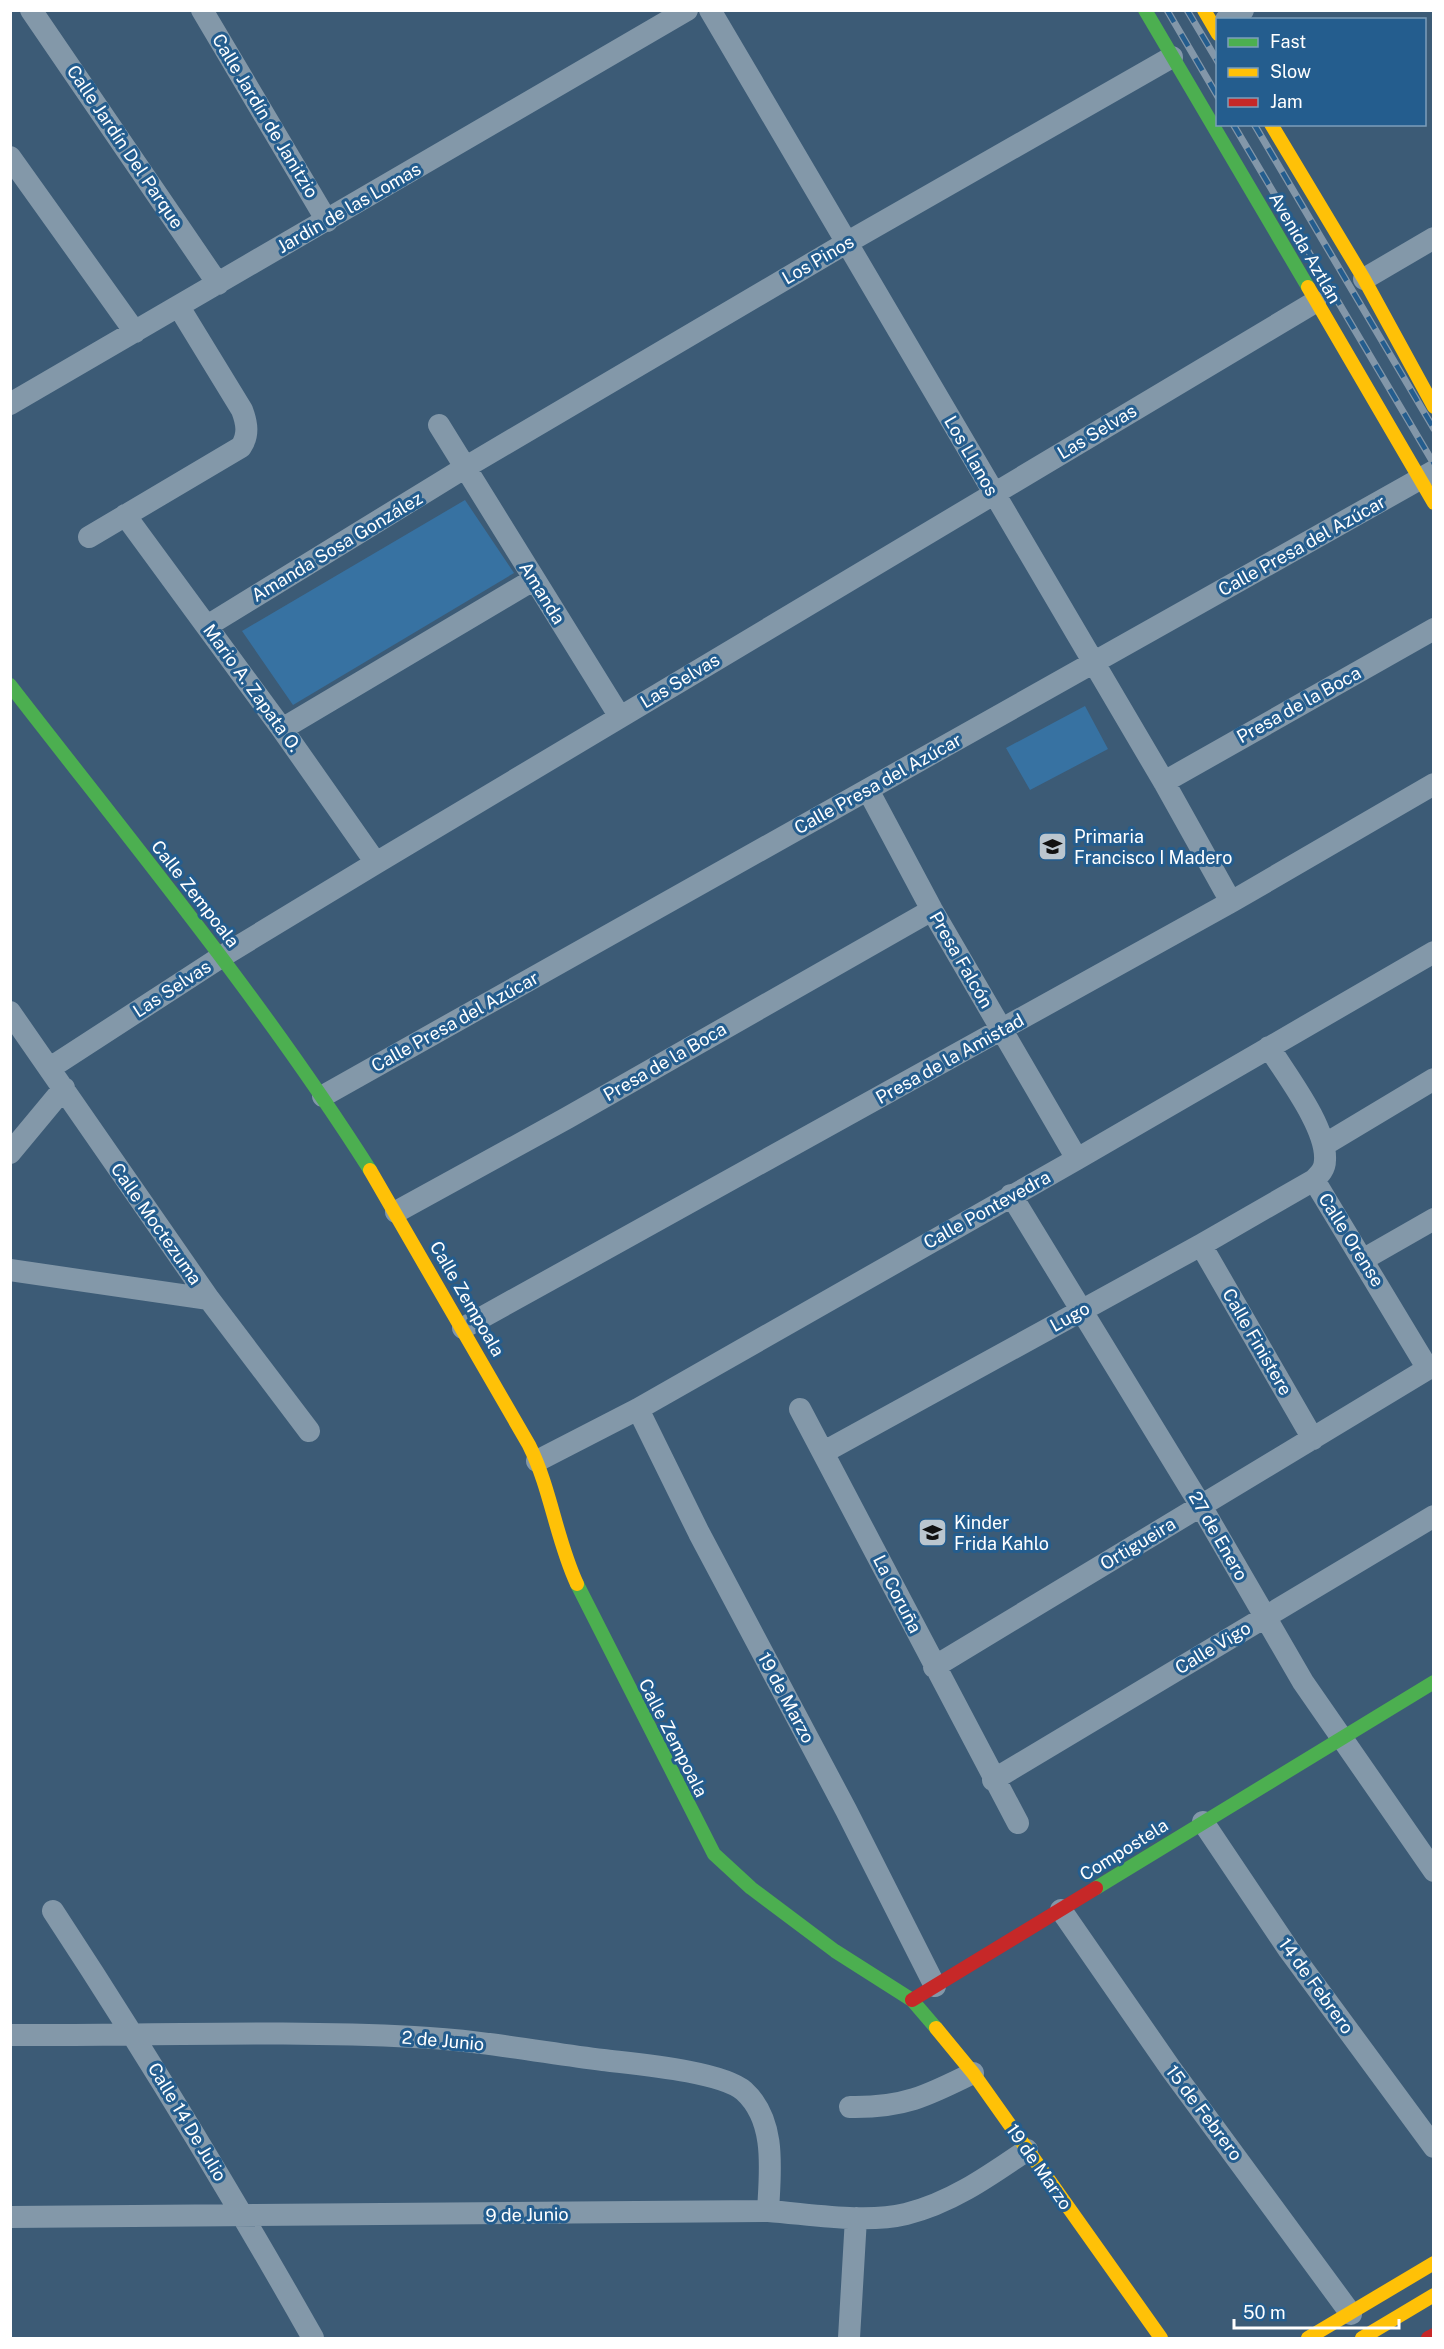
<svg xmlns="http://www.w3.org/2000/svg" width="1444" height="2349" viewBox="0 0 1444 2349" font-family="'Public Sans',sans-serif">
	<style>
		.green { fill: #3772a2 }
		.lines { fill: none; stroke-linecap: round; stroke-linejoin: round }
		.street { stroke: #8398a9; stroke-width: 22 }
		.fast { stroke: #4caf50; stroke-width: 14 }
		.slow { stroke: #ffc107; stroke-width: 14 }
		.jam { stroke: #c62828; stroke-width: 14 }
		.rail-casing { stroke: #8397a9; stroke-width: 7 }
		.rail { stroke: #245d8e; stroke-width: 4.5; stroke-dasharray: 14; stroke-linecap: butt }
		.labels { text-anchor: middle; stroke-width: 6; stroke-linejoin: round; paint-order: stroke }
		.street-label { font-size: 18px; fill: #fff; stroke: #245d8e }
		.poi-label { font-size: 18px; fill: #fff; stroke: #245d8e; text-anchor: start }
	</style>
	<rect width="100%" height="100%" fill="#3c5b76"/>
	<!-- green -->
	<path class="green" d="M465,500l49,73 -221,132 -51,-74z
		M1085,706l23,43 -78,41 -24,-42z"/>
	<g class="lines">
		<!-- street -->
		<path class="street" d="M31,10l187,274
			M202,10l125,211
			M710,10l454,772 67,120
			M1226,20l17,-10
			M10,157l125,175
			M1364,279l70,-41
			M10,404l677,-394
			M439,425l181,292
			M125,515l157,214 94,134
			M89,537l152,-90c8,-12 6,-24 1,-37l-63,-103
			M207,626l259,-159 382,-225 324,-185
			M282,729l251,-149
			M1164,782l270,-153
			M868,790l64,120 145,249
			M10,1012l199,287 100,132
			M50,1068l171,-111 155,-94 939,-561
			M323,1096l1111,-625
			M1324,1145l110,-66
			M10,1153l54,-65
			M1314,1180l114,189
			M1011,1195l190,311 102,176 131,189
			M396,1212l171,-94 365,-208
			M1201,1245l112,194
			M1364,1259l70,-40
			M10,1270l199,29
			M463,1328l768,-426 203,-118
			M638,1409l61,124 147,277 89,176
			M800,1409l218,414
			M824,1452l377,-207 113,-65c6,-6 11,-11 11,-20 2,-33 -39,-85 -56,-113
			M537,1461l101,-52 439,-250 357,-207
			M934,1667l500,-302
			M993,1780l441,-264
			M1203,1822l86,128 145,197
			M1061,1910l110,159 180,245
			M53,1911c92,140 178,282 260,427
			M10,2035c135,1 270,-5 404,2 64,3 126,15 189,23 32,4 118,11 141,31 33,30 26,81 24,120
			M850,2107c53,1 77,-11 123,-34
			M10,2217l758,-6c42,3 97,13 138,3 45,-11 83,-38 121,-64
			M849,2338l7,-120"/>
		<!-- fast -->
		<path class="fast" d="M1145,10l163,277
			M10,685c123,159 252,315 360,485
			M577,1584l137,270 37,34 84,63 77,49 24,28
			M1096,1888l338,-206"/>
		<!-- slow -->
		<path class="slow" d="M1204,10l14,24
			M1271,124l93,155 70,128
			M1308,287l126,216
			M370,1170l159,275c22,44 27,94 48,139
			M936,2028l37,45 188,265
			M1308,2338l126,-75
			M1362,2338l72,-43"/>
		<!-- jam -->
		<path class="jam" d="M912,2000l184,-112
			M1428,2338l6,-3"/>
		<defs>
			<path id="rail" d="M1167,10l51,87
				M1187,10l31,52
				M1233,124l201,340
				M1254,124l180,305"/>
		</defs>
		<!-- rail casing -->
		<use href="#rail" class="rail-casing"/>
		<!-- rail -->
		<use href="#rail" class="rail"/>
	</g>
	<!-- icons -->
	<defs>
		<symbol id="school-square" viewBox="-11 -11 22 22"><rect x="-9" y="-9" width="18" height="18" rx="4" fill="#bbc6cf" stroke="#245d8e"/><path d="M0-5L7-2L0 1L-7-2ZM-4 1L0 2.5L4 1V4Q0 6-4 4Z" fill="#111"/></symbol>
	</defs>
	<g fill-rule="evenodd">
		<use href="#school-square" x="1036" y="830" width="33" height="33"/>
		<use href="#school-square" x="916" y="1516" width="33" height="33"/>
	</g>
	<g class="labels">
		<!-- street labels -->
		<g class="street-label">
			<text transform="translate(265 116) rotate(59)" y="6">Calle Jardín de Janitzio</text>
			<text transform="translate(125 147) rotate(56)" y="6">Calle Jardín Del Parque</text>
			<text transform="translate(349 208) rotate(-30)" y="6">Jardín de las Lomas</text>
			<text transform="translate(1305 248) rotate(60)" y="6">Avenida Aztlán</text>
			<text transform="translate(818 260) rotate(-30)" y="6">Los Pinos</text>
			<text transform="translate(1097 432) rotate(-31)" y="6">Las Selvas</text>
			<text transform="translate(971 456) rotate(60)" y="6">Los Llanos</text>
			<text transform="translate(1302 546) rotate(-29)" y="6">Calle Presa del Azúcar</text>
			<text transform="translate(337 547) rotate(-31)" y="6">Amanda Sosa González</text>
			<text transform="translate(542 593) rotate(58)" y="6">Amanda</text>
			<text transform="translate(680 681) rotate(-31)" y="6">Las Selvas</text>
			<text transform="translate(252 688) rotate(54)" y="6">Mario A. Zapata O.</text>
			<text transform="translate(1299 705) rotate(-29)" y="6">Presa de la Boca</text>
			<text transform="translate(878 784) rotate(-29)" y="6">Calle Presa del Azúcar</text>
			<text transform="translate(195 894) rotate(52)" y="6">Calle Zempoala</text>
			<text transform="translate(961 960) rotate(60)" y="6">Presa Falcón</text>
			<text transform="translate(172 989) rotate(-33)" y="6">Las Selvas</text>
			<text transform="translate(455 1022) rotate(-29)" y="6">Calle Presa del Azúcar</text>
			<text transform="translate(950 1059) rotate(-29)" y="6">Presa de la Amistad</text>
			<text transform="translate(665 1062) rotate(-30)" y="6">Presa de la Boca</text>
			<text transform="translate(987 1210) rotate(-29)" y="6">Calle Pontevedra</text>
			<text transform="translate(156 1224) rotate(55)" y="6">Calle Moctezuma</text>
			<text transform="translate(1351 1240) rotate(58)" y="6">Calle Orense</text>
			<text transform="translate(467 1299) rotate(60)" y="6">Calle Zempoala</text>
			<text transform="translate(1070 1317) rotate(-29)" y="6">Lugo</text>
			<text transform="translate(1257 1342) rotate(60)" y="6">Calle Finistere</text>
			<text transform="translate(1218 1536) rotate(60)" y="6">27 de Enero</text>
			<text transform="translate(1138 1544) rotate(-31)" y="6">Ortigueira</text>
			<text transform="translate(897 1594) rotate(63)" y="6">La Coruña</text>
			<text transform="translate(1213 1648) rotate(-31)" y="6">Calle Vigo</text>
			<text transform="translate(786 1698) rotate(62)" y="6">19 de Marzo</text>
			<text transform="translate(673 1738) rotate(63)" y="6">Calle Zempoala</text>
			<text transform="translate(1124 1850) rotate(-32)" y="6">Compostela</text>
			<text transform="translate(1316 1986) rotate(54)" y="6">14 de Febrero</text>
			<text transform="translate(443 2041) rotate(5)" y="6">2 de Junio</text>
			<text transform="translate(1204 2113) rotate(53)" y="6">15 de Febrero</text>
			<text transform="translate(187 2122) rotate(59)" y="6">Calle 14 De Julio</text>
			<text transform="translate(1039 2167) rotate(55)" y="6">19 de Marzo</text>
			<text transform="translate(527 2215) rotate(-1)" y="6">9 de Junio</text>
		</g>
		<!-- poi labels -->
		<g class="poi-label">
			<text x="1074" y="843">Primaria<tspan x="1074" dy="21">Francisco I Madero</tspan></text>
			<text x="954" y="1529">Kinder<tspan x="954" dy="21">Frida Kahlo</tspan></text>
		</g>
	</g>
	<!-- border -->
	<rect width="1444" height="2349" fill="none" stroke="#ffffff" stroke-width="24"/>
	<!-- legend -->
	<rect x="1216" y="18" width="210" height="108" fill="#245d8e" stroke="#7c9ebb" stroke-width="1.5"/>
	<rect x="1228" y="38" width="30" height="9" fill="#4caf50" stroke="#7c9ebb" stroke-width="1.5"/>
	<text x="1270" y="48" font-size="18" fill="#ffffff">Fast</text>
	<rect x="1228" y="68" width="30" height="9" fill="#ffc107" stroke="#7c9ebb" stroke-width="1.5"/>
	<text x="1270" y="78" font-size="18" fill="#ffffff">Slow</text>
	<rect x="1228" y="98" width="30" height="9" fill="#c62828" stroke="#7c9ebb" stroke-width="1.5"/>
	<text x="1270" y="108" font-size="18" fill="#ffffff">Jam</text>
	<!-- scale -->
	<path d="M1234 2319v9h165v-9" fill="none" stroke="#ffffff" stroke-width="3"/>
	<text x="1243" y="2319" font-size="18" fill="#ffffff" stroke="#245d8e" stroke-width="4.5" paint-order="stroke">50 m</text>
</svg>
